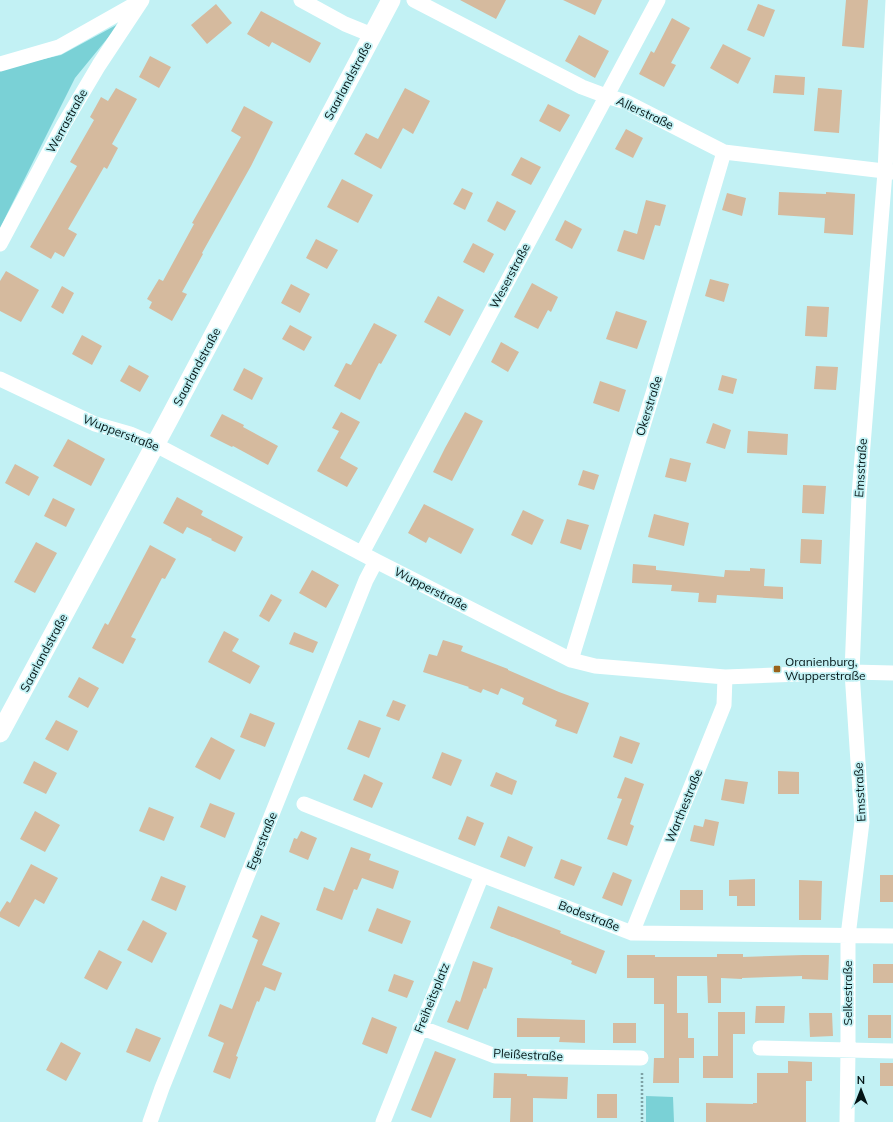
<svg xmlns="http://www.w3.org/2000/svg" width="893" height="1122" viewBox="0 0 893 1122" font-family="Mulish,sans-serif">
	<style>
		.green { fill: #7ad1d6 }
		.building { fill: #d5ba9e }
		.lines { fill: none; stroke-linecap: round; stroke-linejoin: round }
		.path { stroke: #7ea2a5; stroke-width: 2.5; stroke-dasharray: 2 2; stroke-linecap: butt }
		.minor { stroke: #fff; stroke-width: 15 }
		.tertiary { stroke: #fff; stroke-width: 19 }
		.poi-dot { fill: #99631c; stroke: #c2f1f4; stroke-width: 1.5 }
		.labels { text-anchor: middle; stroke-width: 3.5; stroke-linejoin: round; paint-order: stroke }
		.street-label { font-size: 12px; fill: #031415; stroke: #c2f1f4 }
		.poi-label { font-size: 12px; fill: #031415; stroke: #c2f1f4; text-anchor: start }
	</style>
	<rect width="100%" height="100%" fill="#c2f1f4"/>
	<!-- green -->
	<path class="green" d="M120,23l-45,55 -75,150v-159l61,-14z
		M646,1096l27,1 1,25h-28z"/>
	<!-- building -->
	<path class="building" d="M460,0h46l-10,19z
		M563,0h39l-7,15z
		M846,0h22l-4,48 -22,-2z
		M216,4l16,19 -25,21 -16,-19z
		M758,4l17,6 -11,27 -17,-7z
		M261,11l60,32 -11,20 -38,-21 -3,5 -22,-13z
		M672,18l18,10 -19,35 5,2 -12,22 -25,-13 12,-23 3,2z
		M579,35l30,16 -14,27 -30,-17z
		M723,44l28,14 -13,26 -28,-16z
		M150,56l21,11 -12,21 -20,-11z
		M775,75l30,2 -1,18 -31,-2z
		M116,88l21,11 -25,45 6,4 -11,21 -3,-2 -36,62 9,5 -13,23 -9,-5 -4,7 -21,-12 47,-81 -7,-4 24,-42 -4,-3 11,-20 7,4z
		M405,88l25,13 -17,33 -10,-6 -22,41 -27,-15 12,-21 12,6z
		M818,88l24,2 -3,43 -25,-2z
		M548,104l22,11 -10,17 -21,-11z
		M244,106l29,16 -22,44 -49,87 1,1 -21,38 5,2 -15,27 -23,-13 3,-6 -5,-3 12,-20 4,2 31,-57 -2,-1 49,-86 -10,-6z
		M626,129l17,9 -10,20 -18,-9z
		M521,157l20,10 -10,18 -20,-10z
		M342,179l31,16 -15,28 -31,-16z
		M462,188l11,5 -8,17 -12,-6z
		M779,192l47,2v-2l29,2 -2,41 -29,-2 1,-15 -47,-3z
		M727,193l19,5 -4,18 -20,-6z
		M646,200l20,5 -6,21 -5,-1 -11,35 -27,-9 7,-21 13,4z
		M497,201l19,10 -11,20 -18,-10z
		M565,220l17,9 -10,20 -17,-9z
		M316,239l22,11 -11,19 -21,-11z
		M473,243l21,11 -10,19 -21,-11z
		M6,271l33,19 -18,32 -21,-11v-30z
		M710,279l19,5 -5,18 -19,-6z
		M532,283l26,14 -7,15 -3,-2 -10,19 -24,-12z
		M291,284l19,10 -10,19 -19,-10z
		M62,286l12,7 -11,21 -12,-7z
		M438,296l26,14 -14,26 -26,-14z
		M807,306l22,1 -2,30 -22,-1z
		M616,311l31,10 -10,28 -31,-10z
		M374,323l23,12 -16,29 -2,-1 -19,37 -26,-14 12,-23 5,2z
		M290,325l22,12 -8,14 -22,-12z
		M82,335l20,11 -10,19 -20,-11z
		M501,342l18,10 -11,20 -17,-10z
		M129,365l20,11 -9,16 -20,-11z
		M816,366l22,1 -2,23 -22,-1z
		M244,368l19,10 -11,22 -19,-10z
		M722,375l15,4 -4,15 -15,-4z
		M600,381l26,9 -7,22 -26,-9z
		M341,412l19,10 -20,36 18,10 -11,19 -30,-16 22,-40 -7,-3z
		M465,412l18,9 -31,60 -19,-9 12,-24z
		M222,414l22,11 -1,2 35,19 -10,19 -35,-19 -1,1 -22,-11z
		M713,423l18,7 -6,19 -19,-6z
		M748,431l40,3 -1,21 -40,-2z
		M68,439l37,20 -14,27 -38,-20z
		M670,458l21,5 -5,19 -21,-5z
		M15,464l24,13 -10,19 -24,-13z
		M583,470l16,5 -5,15 -16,-5z
		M803,485l23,1 -2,28 -22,-1z
		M177,497l26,14 -2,4 42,22 -8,15 -24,-12 1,-1 -25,-12 -4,7 -20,-11z
		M53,498l22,11 -9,18 -22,-11z
		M424,504l50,25 -13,25 -32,-17 -3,6 -18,-10z
		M523,510l21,10 -12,25 -21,-10z
		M654,514l35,9 -5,23 -36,-9z
		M567,519l22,6 -8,25 -21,-7z
		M801,539l21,1 -1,24 -21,-1z
		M36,542l21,11 -22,40 -21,-11z
		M150,545l26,14 -11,20 -3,-1 -31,59 5,2 -13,25 -31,-16 13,-25 3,2z
		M633,564l23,2v4l68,7 1,-7 25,1v-3l15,1 -1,17 19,1v12l-66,-4 -1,8 -18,-1 1,-9 -28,-2 1,-6 -40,-2z
		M312,570l27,15 -13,23 -27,-15z
		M271,594l11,6 -13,22 -10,-6z
		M224,631l15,8 -7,12 28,15 -10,18 -42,-22z
		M294,632l24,10 -5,11 -24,-9z
		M443,640l20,6 -2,5 47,18v1l51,22 30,11 -12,31 -22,-8 2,-6 -35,-16 2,-6 -23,-10 -3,7 -15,-6 -2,4 -13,-5 1,-1 -46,-15 6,-18 8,2z
		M79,677l20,11 -11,20 -20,-11z
		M393,700l13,5 -7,16 -13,-5z
		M250,713l25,10 -10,24 -25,-10z
		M56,720l22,11 -10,20 -23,-12z
		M359,720l22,8 -12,30 -22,-9z
		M620,736l20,7 -8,21 -19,-7z
		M211,737l24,13 -15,30 -25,-13z
		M442,752l20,8 -11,26 -19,-8z
		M34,761l23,12 -11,21 -23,-11z
		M778,771l21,1v22h-21z
		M496,772l21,9 -5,14 -22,-9z
		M364,774l19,9 -11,25 -19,-8z
		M625,777l19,7 -14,40 4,2 -7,20 -20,-7 15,-40 -5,-1z
		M725,779l23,3 -4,22 -23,-4z
		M210,803l25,10 -10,25 -25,-11z
		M149,807l25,10 -10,24 -25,-10z
		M35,811l25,14 -15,27 -25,-13z
		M467,816l17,7 -9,23 -17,-7z
		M705,819l14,3 -5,24 -24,-5 4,-16 9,2z
		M301,831l16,7 -9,22 -19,-8 5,-14 3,1z
		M508,836l25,11 -8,20 -25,-10z
		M351,847l20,7 -2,6 30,11 -6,18 -31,-11 -5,12 -3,-1 -12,31 -26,-10 8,-23 10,4z
		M561,859l21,8 -8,19 -20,-8z
		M31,864l27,14 -14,26 -9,-5 -16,28 -19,-10v-5l7,-11 3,2z
		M613,872l19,8 -10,26 -20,-8z
		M880,875h13v27h-13z
		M161,876l25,10 -10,25 -25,-11z
		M755,879v27h-18v-10h-8v-16z
		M799,880l23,1 -1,39h-22z
		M680,890h23v20h-23z
		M498,906l63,25 -1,2 45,18 -9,23 -25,-10 1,-3 -59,-24h-1l-22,-9z
		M377,908l34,13 -9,23 -34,-13z
		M261,915l19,8 -18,42 20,8 -7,18 -10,-4 -6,15 -2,-1 -21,55 2,1 -8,22 -17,-7 11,-29 -16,-7 12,-32 12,5 26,-69 -6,-3z
		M143,920l24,13 -15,30 -25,-13z
		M99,950l23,12 -15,28 -23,-12z
		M717,954h26v3l60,-2h26l-1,25 -26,-1v-3l-60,2v1l-21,-1v25h-13l-1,-27h-30v37h11v25h6v20h-15v25h-26l1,-25h10v-54h-10v-26h-27v-23h28v2h62z
		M473,961l20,7 -7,21 -2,-1 -16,42 -21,-8 9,-22 4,2z
		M873,964h20v19h-20z
		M394,974l20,7 -7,17 -19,-7z
		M756,1006h29l-1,17h-29z
		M718,1012h27v22h-12v44h-30v-22h15z
		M809,1013h23l1,23 -23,1z
		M868,1015h23v23h-23z
		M372,1017l25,10 -10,27 -25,-10z
		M517,1018l68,2v23l-26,-1 1,-5h-43z
		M613,1023h23v20h-23z
		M136,1028l25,10 -11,24 -24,-10z
		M61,1042l20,11 -15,28 -20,-11z
		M435,1051l21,8 -25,59 -20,-8z
		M788,1061l24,1v19h-6v41h-100v-19l47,1v-1h4v-30h31z
		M880,1063h13v23h-13z
		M494,1073l33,1v2l41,1 -1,22 -34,-1v24h-23l1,-24h-18z
		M597,1094h20v24h-20z"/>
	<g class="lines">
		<!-- path -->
		<path class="path" d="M642,1073v49"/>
		<!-- minor -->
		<path class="minor" d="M301,0l44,24 27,11
			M414,0l168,87 24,9 20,6 98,50 169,20
			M0,64l59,-17 78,-44
			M0,244l64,-120 35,-59 43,-65
			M0,379l95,45 35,10 26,11 220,116 195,99 24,6 130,11 127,-5 41,1
			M362,553l296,-553
			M571,660l83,-270 70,-238
			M304,804l178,71 150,58 261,3
			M632,933l92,-228 1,-28
			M420,1027l75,29 146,2
			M760,1048l133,3
			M150,1122l12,-34 204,-508 10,-19
			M383,1122l99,-247
			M847,1122l1,-72v-114l14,-114 -10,-150 7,-177 26,-323 8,-172"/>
		<!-- tertiary -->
		<path class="tertiary" d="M0,733l169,-314 222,-419"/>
	</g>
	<!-- markers -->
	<rect class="poi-dot" x="773" y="665" width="8" height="8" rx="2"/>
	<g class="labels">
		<!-- street labels -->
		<g class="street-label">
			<text transform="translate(348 81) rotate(-62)" y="4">Saarlandstraße</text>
			<text transform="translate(645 113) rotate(25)" y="4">Allerstraße</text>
			<text transform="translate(67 121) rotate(-61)" y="4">Werrastraße</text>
			<text transform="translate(510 276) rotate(-62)" y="4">Weserstraße</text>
			<text transform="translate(197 367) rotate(-62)" y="4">Saarlandstraße</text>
			<text transform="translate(649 406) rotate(-73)" y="4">Okerstraße</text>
			<text transform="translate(121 433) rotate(21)" y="4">Wupperstraße</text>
			<text transform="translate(861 468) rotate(-86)" y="4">Emsstraße</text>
			<text transform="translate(431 589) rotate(27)" y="4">Wupperstraße</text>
			<text transform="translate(44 653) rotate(-62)" y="4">Saarlandstraße</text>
			<text transform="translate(860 792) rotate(-93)" y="4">Emsstraße</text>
			<text transform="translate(684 806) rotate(-68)" y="4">Warthestraße</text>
			<text transform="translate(262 841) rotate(-68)" y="4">Egerstraße</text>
			<text transform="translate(589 916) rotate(21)" y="4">Bodestraße</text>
			<text transform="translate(848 993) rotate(-90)" y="4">Selkestraße</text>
			<text transform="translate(432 998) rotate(-68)" y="4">Freiheitsplatz</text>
			<text transform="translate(528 1055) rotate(3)" y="4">Pleißestraße</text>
		</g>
		<!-- poi labels -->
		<g class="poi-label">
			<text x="785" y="666">Oranienburg,<tspan x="785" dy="14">Wupperstraße</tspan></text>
		</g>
	</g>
	<!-- north arrow -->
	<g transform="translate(861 1090)" stroke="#c2f1f4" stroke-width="3" paint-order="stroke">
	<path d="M0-3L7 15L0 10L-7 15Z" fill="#031415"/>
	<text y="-6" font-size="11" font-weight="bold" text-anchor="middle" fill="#031415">N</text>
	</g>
</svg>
